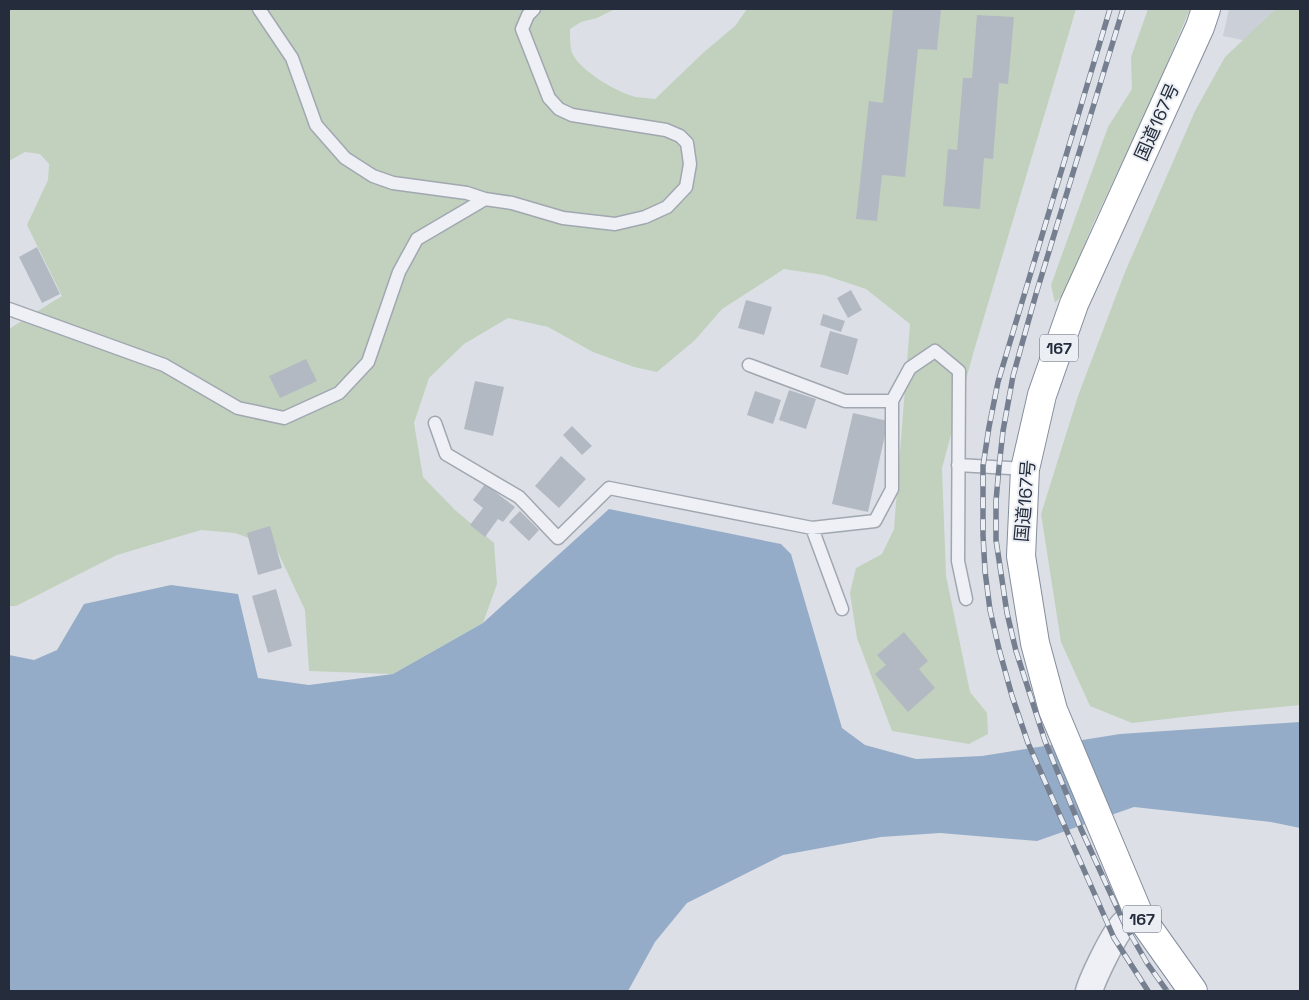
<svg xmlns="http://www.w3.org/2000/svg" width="1309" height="1000" viewBox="0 0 1309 1000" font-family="'Space Grotesk','Noto Sans JP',sans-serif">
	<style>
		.built { fill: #cacfd8 }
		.green { fill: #c1d1bd }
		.water { fill: #95acc8 }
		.building { fill: #b3b9c3 }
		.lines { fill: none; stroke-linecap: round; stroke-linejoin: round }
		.lane-casing { stroke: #a1a7b0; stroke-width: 15 }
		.street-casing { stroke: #a1a7b0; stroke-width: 29 }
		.highway-casing { stroke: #838d9d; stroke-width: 30 }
		.lane { stroke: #eef0f5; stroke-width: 12 }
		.street { stroke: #eef0f5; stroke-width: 26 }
		.highway { stroke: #fff; stroke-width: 28 }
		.rail-casing { stroke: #757f90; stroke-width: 5.5 }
		.rail { stroke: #ebeff4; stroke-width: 4; stroke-dasharray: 11; stroke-linecap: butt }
		.labels { text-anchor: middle; stroke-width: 4; stroke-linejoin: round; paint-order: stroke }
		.shield { fill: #ebeff4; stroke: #606774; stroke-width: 1 }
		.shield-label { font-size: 16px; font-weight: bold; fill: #252d3d }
		.street-label { font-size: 18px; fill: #252d3d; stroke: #ebeff4 }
	</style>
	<rect width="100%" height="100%" fill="#dce0e6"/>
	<!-- built -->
	<path class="built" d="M1229,9h71v43l-77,-16z"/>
	<!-- green -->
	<path class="green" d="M9,9h606l-18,9 -16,4 -11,7c0,7 0,14 1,20 3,19 47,44 65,48 6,1 13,1 19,2l49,-47 31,-26 12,-17h329l-103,345 -31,114 4,108 24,116 17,21 1,21 -19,10 -77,-13 -35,-93 -7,-45 6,-25 26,-14 12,-25 16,-205 -44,-35 -42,-14 -40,-6 -62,40 -27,31 -38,32 -23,-5 -41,-15 -45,-25 -40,-9 -44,26 -35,34 -15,45 9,54 32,33 39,33 3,41 -14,39 -90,51 -84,-3 -4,-61 -29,-62 -41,-15 -34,-3 -84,25 -101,51h-7v-277l53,-33 -35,-71 21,-45 1,-16 -9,-10 -15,-2 -16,9z
		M1148,9h42l-39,92 -58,123 -28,68 -10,11 -4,-18 57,-158 24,-38 -1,-32z
		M1276,9h24v696l-73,7 -95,11 -42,-17 -29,-64 -20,-128 37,-118 47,-124 70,-161 30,-54z"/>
	<!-- water -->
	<path class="water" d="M609,509l172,35 10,10 51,174 23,17 51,14 66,-3 138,-22 180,-12v106l-29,-6 -137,-15 -97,34 -97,-8 -59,4 -98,18 -96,48 -32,39 -27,49h-619v-336l25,5 23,-10 27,-46 87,-19 67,9 20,84 51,7 84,-11 90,-51z"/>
	<!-- building -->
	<path class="building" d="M893,9h48l-4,41 -19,-1 -13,128 -23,-2 -5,46 -21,-2 13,-118 14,2z
		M977,15l37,2 -6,67 -9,-1 -6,76 -9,-1 -4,51 -37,-3 5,-57 9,1 6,-72h9z
		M37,247l23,47 -18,9 -23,-46z
		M851,290l11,20 -14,8 -11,-20z
		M746,300l26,7 -8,28 -26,-7z
		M823,314l22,7 -4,11 -21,-7z
		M830,331l28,8 -10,36 -28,-8z
		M306,359l11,22 -37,17 -11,-22z
		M475,381l29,6 -11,49 -29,-7z
		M789,390l27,9 -10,30 -27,-9z
		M755,391l26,9 -8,24 -26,-9z
		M853,413l35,8 -20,91 -36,-8z
		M572,426l20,20 -10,9 -19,-20z
		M561,456l25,23 -27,29 -24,-22z
		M485,484l30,23 -12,15 -5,-3 -13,18 -15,-12 13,-17 -10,-8z
		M520,511l19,19 -10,11 -20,-19z
		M270,526l12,42 -24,7 -11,-42z
		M276,589l16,57 -24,7 -16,-57z
		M904,632l24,29 -9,8 16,19 -27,24 -33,-38 11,-9 -9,-10z"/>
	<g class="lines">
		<defs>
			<path id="lane" d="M259,9l33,49 24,67 29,33 28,18 20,7 74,10 18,6 27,4 51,15 52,6 30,-7 22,-10 19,-20 4,-23 -3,-21 -7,-7 -14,-6 -94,-15 -13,-6 -10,-11 -27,-69 6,-14 6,-6
				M9,309l155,56 74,43 46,10 55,-25 29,-31 31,-90 18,-33 68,-40
				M749,365l96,36h47
				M435,423l11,31 73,43 39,41 51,-50 203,40 63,-7 17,-32v-88l18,-33 25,-17 24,20 -1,190 8,38
				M958,465l67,4
				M812,528l30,81"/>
			<path id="street" d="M1089,991c4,-13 26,-60 36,-68 4,-3 9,-6 14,-8"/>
			<path id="highway" d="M1193,991l-54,-76 -86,-205 -18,-67 -14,-87 4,-87 17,-74 32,-91 126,-277 6,-18"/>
		</defs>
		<!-- lane casing -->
		<use href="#lane" class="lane-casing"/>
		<!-- street casing -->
		<use href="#street" class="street-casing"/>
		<!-- highway casing -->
		<use href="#highway" class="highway-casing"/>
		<!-- lane -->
		<use href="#lane" class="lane"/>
		<!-- street -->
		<use href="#street" class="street"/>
		<!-- highway -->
		<use href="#highway" class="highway"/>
		<defs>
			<path id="rail" d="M1110,9l-112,373 -9,45 -6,39v69l2,36 5,39 9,39 13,47 16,47 86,195 34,53
				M1123,9l-87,285 -23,82 -10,55 -4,36 -3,34v39l11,73 9,38 29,90 36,88 43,94 23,40 20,28"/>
		</defs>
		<!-- rail casing -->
		<use href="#rail" class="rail-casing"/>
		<!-- rail -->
		<use href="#rail" class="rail"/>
	</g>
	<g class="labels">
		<!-- shield labels -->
		<g class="shield">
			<rect x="1040" y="334.5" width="38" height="27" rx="4"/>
			<rect x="1123" y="905.5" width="38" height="27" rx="4"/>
		</g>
		<g class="shield-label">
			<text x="1059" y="354">167</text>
			<text x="1142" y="925">167</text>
		</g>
		<!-- street labels -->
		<g class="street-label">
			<text transform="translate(1157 122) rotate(-66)" y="6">国道167号</text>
			<text transform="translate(1025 501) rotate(-85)" y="6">国道167号</text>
		</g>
	</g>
	<!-- border -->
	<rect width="1309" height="1000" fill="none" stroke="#252d3d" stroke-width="20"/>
</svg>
